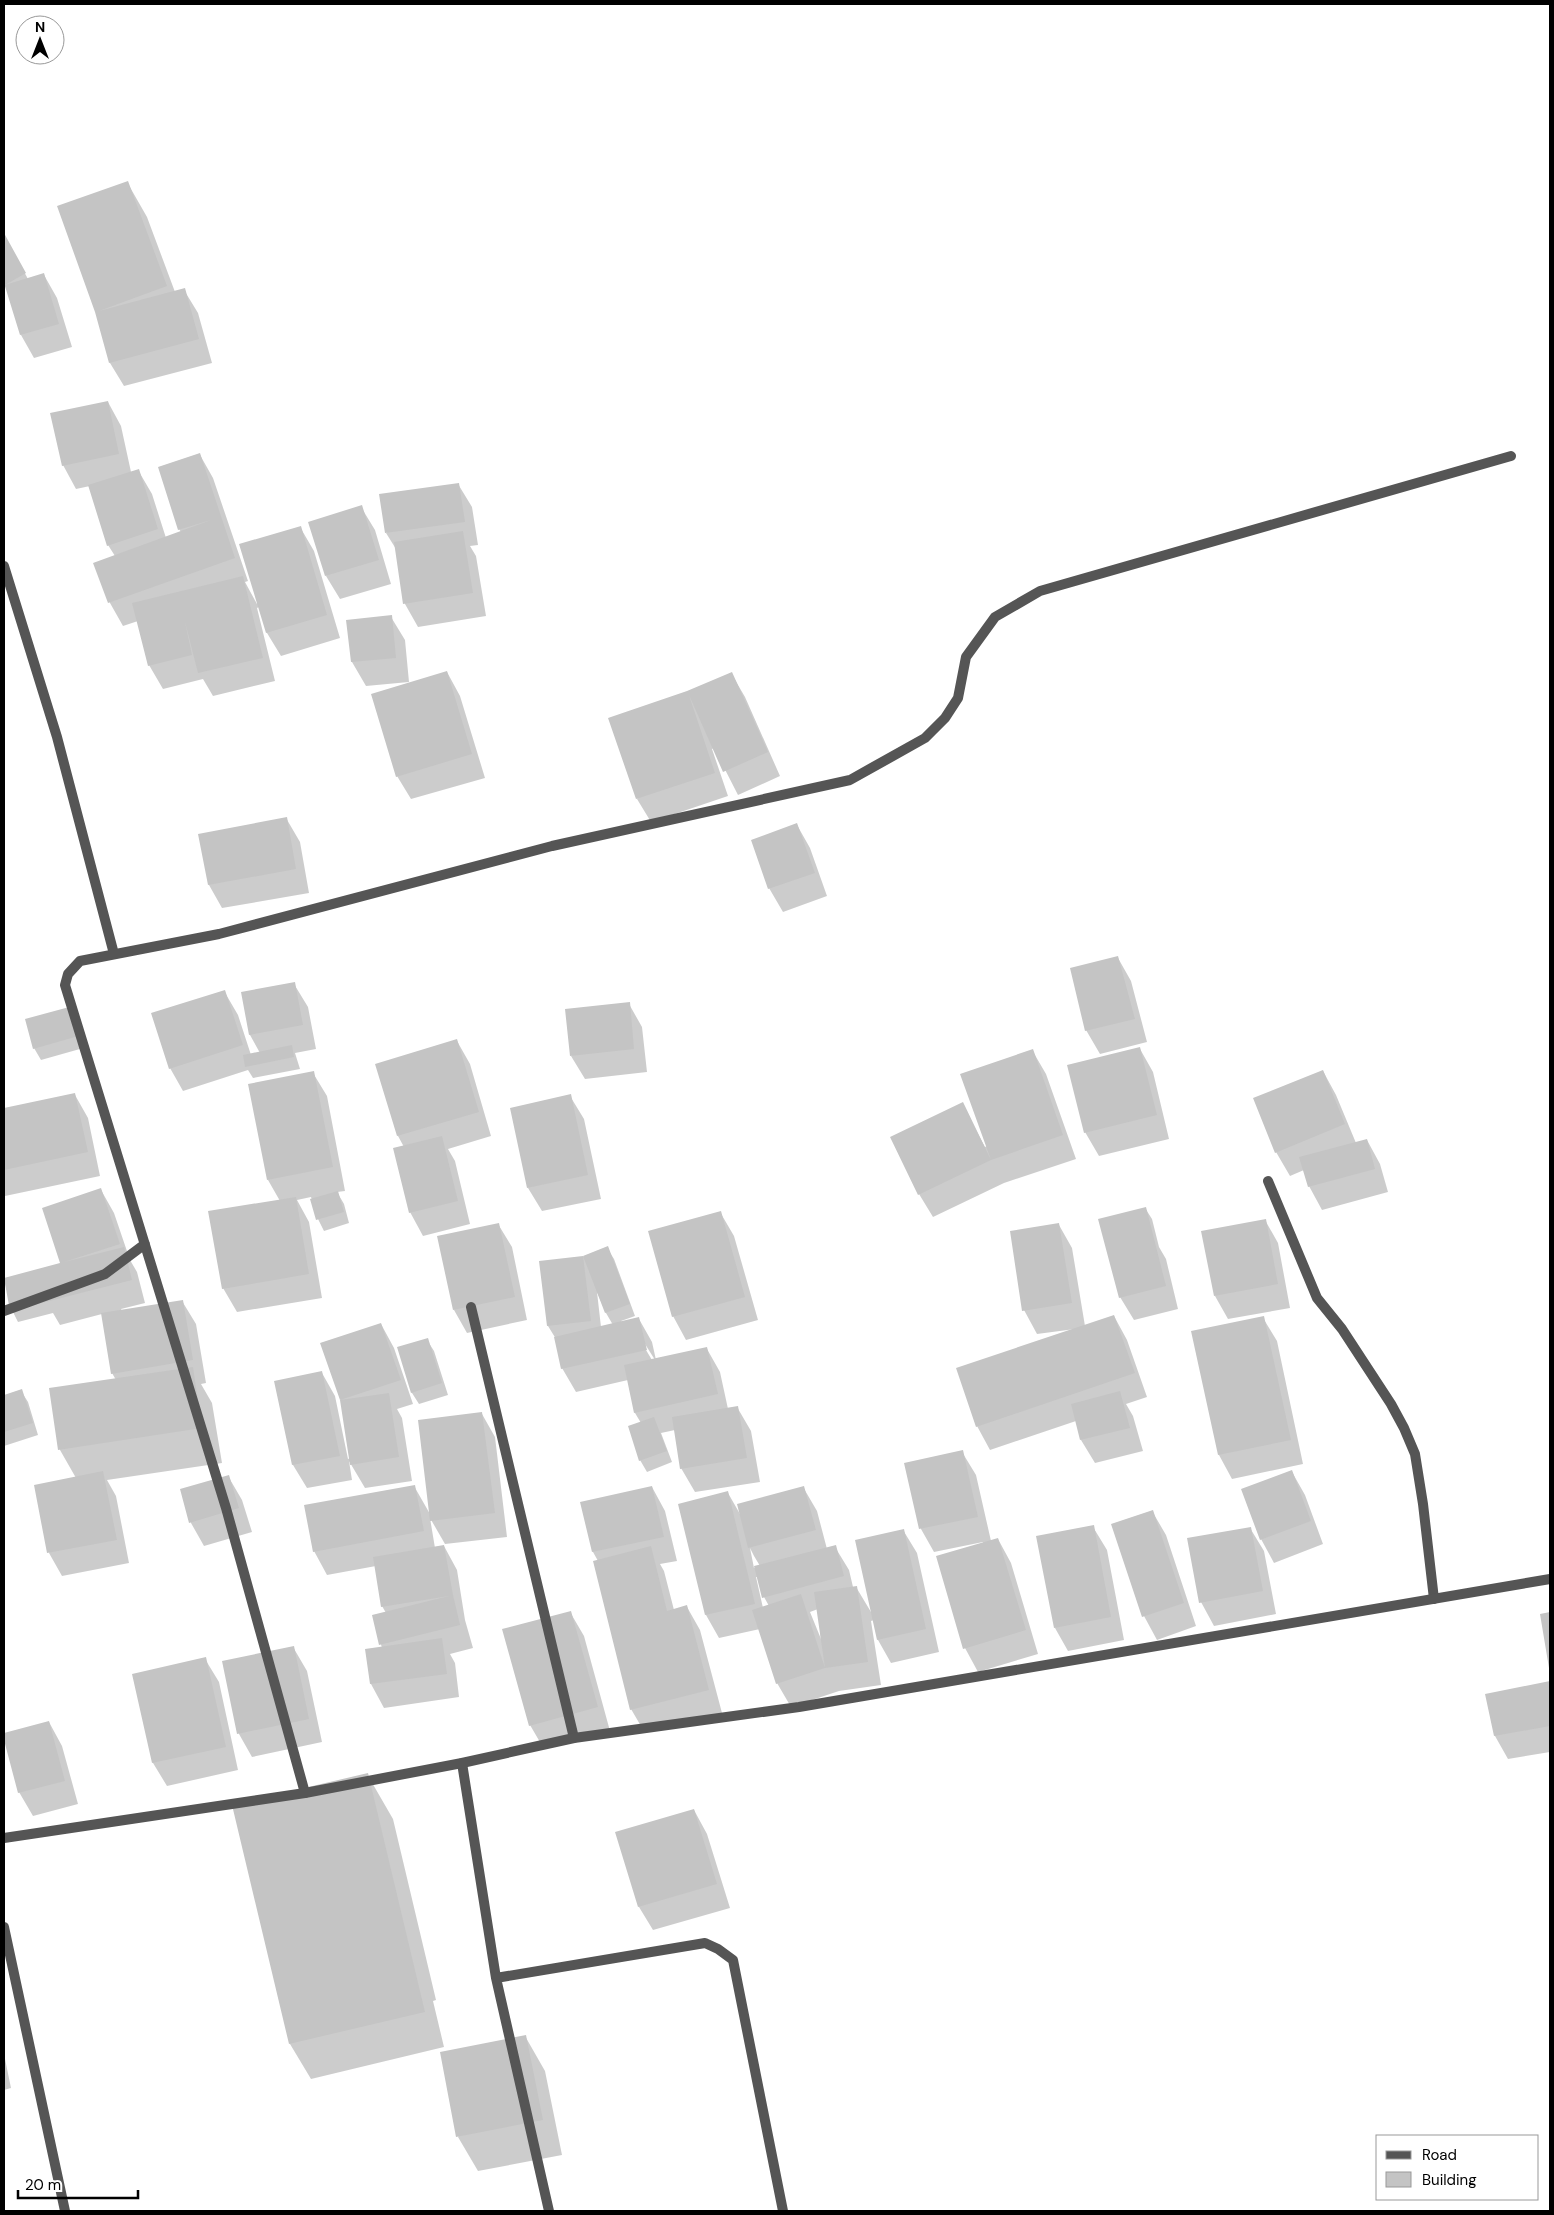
<svg xmlns="http://www.w3.org/2000/svg" width="1554" height="2215" viewBox="0 0 1554 2215" font-family="'DM Sans',sans-serif">
	<style>
		.shadow { fill: #0003; fill-rule: evenodd }
		.building { fill: #c4c4c4 }
		.lines { fill: none; stroke-linecap: round; stroke-linejoin: round }
		.service { stroke: #555; stroke-width: 10 }
		.minor { stroke: #555; stroke-width: 10 }
		.tertiary { stroke: #555; stroke-width: 10 }
	</style>
	<rect width="100%" height="100%" fill="#fff"/>
	<!-- shadow -->
	<path class="shadow" d="M127,182l20,35 28,75 9,-2 14,23 14,50 -88,23 -14,-23 -13,-51z
		M4,235l24,44 16,-4 13,23 15,49 -38,11 -13,-23 -17,-55z
		M108,402l13,24 10,46 7,-2 14,24 14,44 15,-6 -2,-3 21,-74 13,23 35,103 -3,1 12,22 43,-77 14,24 26,87 -59,18 -14,-23 -8,-26 -2,1 18,73 -62,15 -10,-17 -40,10 -14,-24 -11,-44 -15,5 -13,-23 -15,-39 20,-8 -7,-11 -18,-59 -14,3 -13,-24z
		M458,484l14,23 6,38 -8,1 6,10 10,60 -68,11 -13,-23 -9,-55 -10,-16z
		M361,507l14,23 16,54 -51,15 -14,-23z
		M391,617l14,23 4,42 -43,4 -14,-24 -4,-41z
		M447,672l13,24 25,82 -74,21 -14,-23z
		M731,673l14,24 35,79 -42,19 -24,-47 -2,1 16,47 -77,26 -14,-23 51,-107z
		M286,818l14,24 9,51 -87,15 -13,-23 -10,-50z
		M797,825l13,23 17,48 -44,16 -14,-24z
		M1118,958l13,23 16,61 -47,12 -14,-24z
		M294,984l14,23 8,42 -21,4 5,16 -47,9 -5,-8 -65,21 -13,-23 54,-77 14,24 13,40 9,-2 -10,-18 -7,-42z
		M629,1004l13,23 5,45 -62,7 -14,-23z
		M73,1007l14,40 -46,13 -7,-12z
		M457,1041l13,23 21,72 -43,13 7,12 15,63 -47,12 -13,-24 -6,-65 -6,-11 -21,-71z
		M1140,1049l13,23 16,67 -70,17 -14,-24z
		M1032,1050l14,24 30,85 -72,24 -71,34 -14,-23 43,-90 23,43 2,-1z
		M1323,1071l13,24 20,48 11,-3 13,24 8,28 -66,18 -13,-24 -5,-16 -14,6 -14,-24z
		M313,1073l14,23 18,95 -8,1 7,12 5,19 -25,8 -6,-12 -7,-22 -14,3 12,22 13,76 -85,14 -14,-24 57,-87 -12,-21z
		M75,1095l13,23 12,58 -95,20 -1,-87z
		M570,1096l14,23 17,80 -59,12 -14,-23z
		M101,1190l13,23 16,47 7,12 8,31 -24,6 1,2 60,-10 14,23 10,59 -5,1 11,19 10,60 -115,17 9,16 13,67 -67,13 -13,-23 27,-75 -16,-28 -9,-60 65,-10 -4,-7 -10,-59 -42,11 -7,-12 -35,9 -6,-12 -8,-31 57,-15z
		M1145,1208l7,11 7,28 7,12 12,50 -44,11 -14,-23z
		M720,1212l14,24 24,84 -72,20 -13,-24z
		M1265,1220l13,23 12,65 -62,11 -13,-23z
		M498,1224l14,23 15,73 -60,13 -13,-23z
		M1059,1225l13,23 13,78 29,-10 13,24 20,57 -21,7 7,12 10,35 -48,12 -14,-23 -5,-19 -86,29 -13,-24 98,-97 -38,5 -13,-24z
		M607,1248l7,11 21,57 -14,5 1,2 17,-4 13,23 4,18 51,-11 13,23 8,37 9,-2 14,24 9,51 -65,10 -14,-24 -6,-38 -14,3 11,29 -25,10 -7,-12 1,-37 -6,-10 -7,-33 -52,12 -14,-24 -6,-29 -8,-13 -8,-64 43,-5zM597,1292l9,21 7,12 -12,2zM645,1344l10,16h-3l-9,-15z
		M1263,1318l14,23 26,123 -71,15 -13,-24 -27,-123z
		M381,1324l13,24 19,56 -16,5 5,9 10,63 -47,7 -16,-27 3,19 -45,8 -14,-23 -17,-83 46,-9 13,23 13,63 2,-1 -9,-58 -19,-57z
		M427,1340l7,11 14,44 -29,9 -7,-11 -14,-45z
		M21,1391l7,11 10,33 -34,11v-50z
		M482,1414l13,23 12,100 -62,7 -15,-26 5,30 9,-2 13,24 8,50 8,28 -23,6 5,9 4,34 -75,11 -13,-24 -5,-34 16,-2 -9,-32 13,-3 -4,-7 -6,-40 -49,9 -13,-24 100,-65 16,28z
		M962,1452l14,23 15,66 7,-2 13,24 27,91 -60,18 -13,-24 18,-106 -49,10 -13,-23 -15,-65z
		M1292,1472l13,23 18,49 -49,19 -13,-24z
		M228,1476l14,24 10,32 -48,14 -13,-23 -10,-33z
		M652,1487l13,24 12,50 -17,3 4,7 10,39 13,-3 13,23 22,83 -77,20 -14,-24 -33,-148 -5,-9 -11,-49z
		M803,1487l14,24 10,38 8,-2 14,23 4,17h3l15,25 32,-82 14,23 22,99 -48,11 -13,-23 -4,-20 -3,1 10,64 -42,6 -48,16 -14,-24 -17,-54 -41,9 -13,-23 -27,-110 49,-12 12,21zM750,1548l4,8 6,10 -6,2zM756,1577h2l6,20 5,9 -6,2zM818,1609l3,30 -11,-27z
		M1152,1511l14,24 30,91 -39,14 -13,-24z
		M1093,1527l14,23 17,90 -56,11 -13,-23z
		M1250,1528l14,23 12,63 -62,12 -13,-24z
		M570,1612l14,24 26,95 -66,18 -14,-24z
		M1550,1614v52l-8,-51z
		M293,1647l14,24 15,71 -70,15 -13,-23 -16,-72z
		M205,1659l14,23 19,88 -71,16 -14,-23 -20,-88z
		M1550,1683v69l-42,7 -13,-23 -8,-41z
		M49,1722l13,24 16,58 -45,12 -14,-24 -15,-58z
		M367,1774l26,45 43,181 -3,1 11,46 -133,32 -21,-35 -14,-57z
		M694,1810l13,24 23,74 -77,22 -14,-23 -22,-74z
		M525,2036l20,35 17,84 -84,16 -20,-34z
		M4,2054l7,34 -7,2z"/>
	<!-- building -->
	<path class="building" d="M128,181l39,105 -68,25 86,-23 14,51 -90,24 -14,-51 -38,-106z
		M4,233l22,40 -21,12 39,-12 15,51 -39,11 -16,-52z
		M108,401l11,53 -57,12 -12,-53z
		M200,453l35,105 -127,45 -15,-40 118,-43 -33,10 -20,-63z
		M139,469l19,60 -51,17 -19,-61z
		M459,483l6,39 -80,11 -6,-39z
		M362,505l17,55 -54,16 -17,-54z
		M301,526l26,89 -61,18 -27,-89z
		M463,531l10,62 -70,11 -9,-62z
		M243,576l20,82 -65,15 -13,-51 7,33 -44,11 -16,-63z
		M392,615l4,43 -45,4 -5,-42z
		M447,671l25,83 -76,23 -25,-83z
		M732,672l36,80 -45,20 -34,-77 26,78 -79,26 -28,-81 79,-27z
		M287,817l9,52 -88,16 -10,-51z
		M797,823l18,50 -47,16 -17,-49z
		M1118,956l17,63 -50,12 -15,-63z
		M295,982l8,43 -54,10 -8,-43z
		M225,990l18,55 -74,24 -18,-56z
		M630,1002l4,47 -64,7 -5,-47z
		M73,1006l9,29 -49,14 -8,-30z
		M457,1039l22,73 -82,24 -22,-72z
		M292,1045l2,12 -49,10 -2,-12z
		M1140,1047l17,68 -73,18 -17,-68z
		M1033,1049l30,86 -72,25 -31,-86z
		M1323,1070l22,54 -70,29 -22,-55z
		M314,1071l19,96 -66,13 -19,-96z
		M75,1093l13,59 -84,18v-62z
		M571,1094l17,81 -61,13 -17,-80z
		M963,1102l28,58 -73,35 -28,-58z
		M442,1136l16,65 -49,12 -16,-65z
		M1367,1139l8,30 -67,18 -9,-30z
		M101,1188l19,56 -56,18 60,-15 8,33 -122,31 -6,-33 56,-15 -18,-55z
		M338,1191l6,21 -28,8 -6,-21z
		M296,1197l13,77 -87,15 -14,-78z
		M1146,1207l20,79 -47,12 -21,-79z
		M721,1211l24,86 -73,20 -24,-86z
		M1266,1219l12,65 -64,12 -13,-65z
		M499,1223l16,74 -62,13 -16,-74z
		M1059,1223l13,80 -50,8 -12,-80z
		M608,1246l22,58 -25,9 -22,-57z
		M583,1256l8,65 -44,5 -8,-65z
		M183,1300l10,60 -82,14 -10,-61z
		M1114,1315l21,58 -159,54 -20,-59z
		M1264,1316l27,124 -73,15 -27,-124z
		M639,1317l8,33 -86,19 -7,-32z
		M381,1323l20,57 -61,20 -20,-57z
		M428,1338l14,45 -31,10 -14,-46z
		M707,1347l11,47 -84,19 -10,-48z
		M193,1367l9,61 -144,22 -9,-62z
		M322,1371l18,85 -48,9 -18,-84z
		M22,1389l11,34 -29,9v-37z
		M1120,1391l10,37 -50,12 -9,-36z
		M389,1393l10,64 -49,8 -10,-65z
		M738,1406l9,52 -67,11 -8,-52z
		M482,1412l13,101 -65,8 -12,-101z
		M654,1417l13,34 -28,10 -11,-35z
		M963,1450l15,67 -59,12 -15,-66z
		M1292,1470l19,51 -51,19 -19,-51z
		M103,1471l14,69 -70,13 -13,-68z
		M229,1475l10,33 -50,15 -9,-34z
		M415,1485l9,46 -111,21 -9,-47z
		M652,1486l12,51 -72,15 -12,-50z
		M804,1486l12,44 -68,18 -11,-44z
		M728,1491l27,113 -50,11 -27,-111z
		M1153,1510l31,93 -42,14 -31,-93z
		M1094,1525l17,92 -57,11 -18,-92z
		M1251,1527l12,64 -64,12 -12,-65z
		M904,1529l22,100 -49,11 -22,-100z
		M998,1538l28,92 -63,19 -27,-93z
		M444,1545l9,50 7,30 -81,20 -7,-30 77,-19 -68,11 -8,-50z
		M836,1545l8,31 -82,22 -8,-32z
		M651,1546l16,65 20,-6 22,85 -79,20 -37,-149z
		M857,1586l11,76 -43,6 -49,16 -24,-74 49,-16 24,74 -11,-76z
		M571,1611l27,96 -69,19 -27,-97z
		M1550,1612v56h-1l-9,-54z
		M442,1638l5,36 -77,10 -5,-35z
		M294,1646l15,73 -72,15 -15,-73z
		M206,1657l20,90 -74,16 -20,-89z
		M1550,1681v45l-56,10 -9,-42z
		M49,1721l16,60 -47,12 -14,-53v-7z
		M368,1773l57,239 -136,32 -57,-239z
		M694,1809l23,75 -79,23 -23,-75z
		M526,2035l17,85 -87,17 -16,-85z"/>
	<g class="lines">
		<!-- service -->
		<path class="service" d="M462,1763l34,215 53,233
			M496,1978l209,-35 13,6 15,11 50,251"/>
		<!-- minor -->
		<path class="minor" d="M4,566l53,171 57,217
			M1268,1181l49,117 25,31 49,75 13,24 11,26 8,50 11,95
			M471,1307l103,431
			M4,1311l101,-37 40,-30
			M305,1793l-79,-285 -161,-523 3,-11 12,-13 139,-27 333,-88 298,-66 75,-42 20,-20 13,-20 8,-41 29,-40 45,-26 471,-135
			M4,1927l61,284"/>
		<!-- tertiary -->
		<path class="tertiary" d="M4,1838l301,-45 157,-30 112,-25 225,-31 751,-128"/>
	</g>
	<!-- border -->
	<rect width="1554" height="2215" fill="none" stroke="#000000" stroke-width="10"/>
	<!-- legend -->
	<rect x="1376" y="2135" width="162" height="65" fill="#ffffff" stroke="#999999"/>
	<rect x="1386" y="2151" width="25" height="8" fill="#555555" stroke="#999999"/>
	<text x="1422" y="2160" font-size="15" fill="#000000">Road</text>
	<rect x="1386" y="2172" width="25" height="15" fill="#c4c4c4" stroke="#999999"/>
	<text x="1422" y="2185" font-size="15" fill="#000000">Building</text>
	<!-- north arrow -->
	<g transform="translate(40 40)"><circle r="24" fill="#ffffff" stroke="#999999"/>
	<path d="M0-4L9 19L0 12L-9 19Z" fill="#000000"/>
	<text y="-8" font-size="14" font-weight="bold" text-anchor="middle" fill="#000000">N</text>
	</g>
	<!-- scale -->
	<path d="M18 2190v8h120v-8" fill="none" stroke="#000000" stroke-width="2.5"/>
	<text x="25" y="2190" font-size="15" fill="#000000" stroke="#ffffff" stroke-width="4" paint-order="stroke">20 m</text>
</svg>
